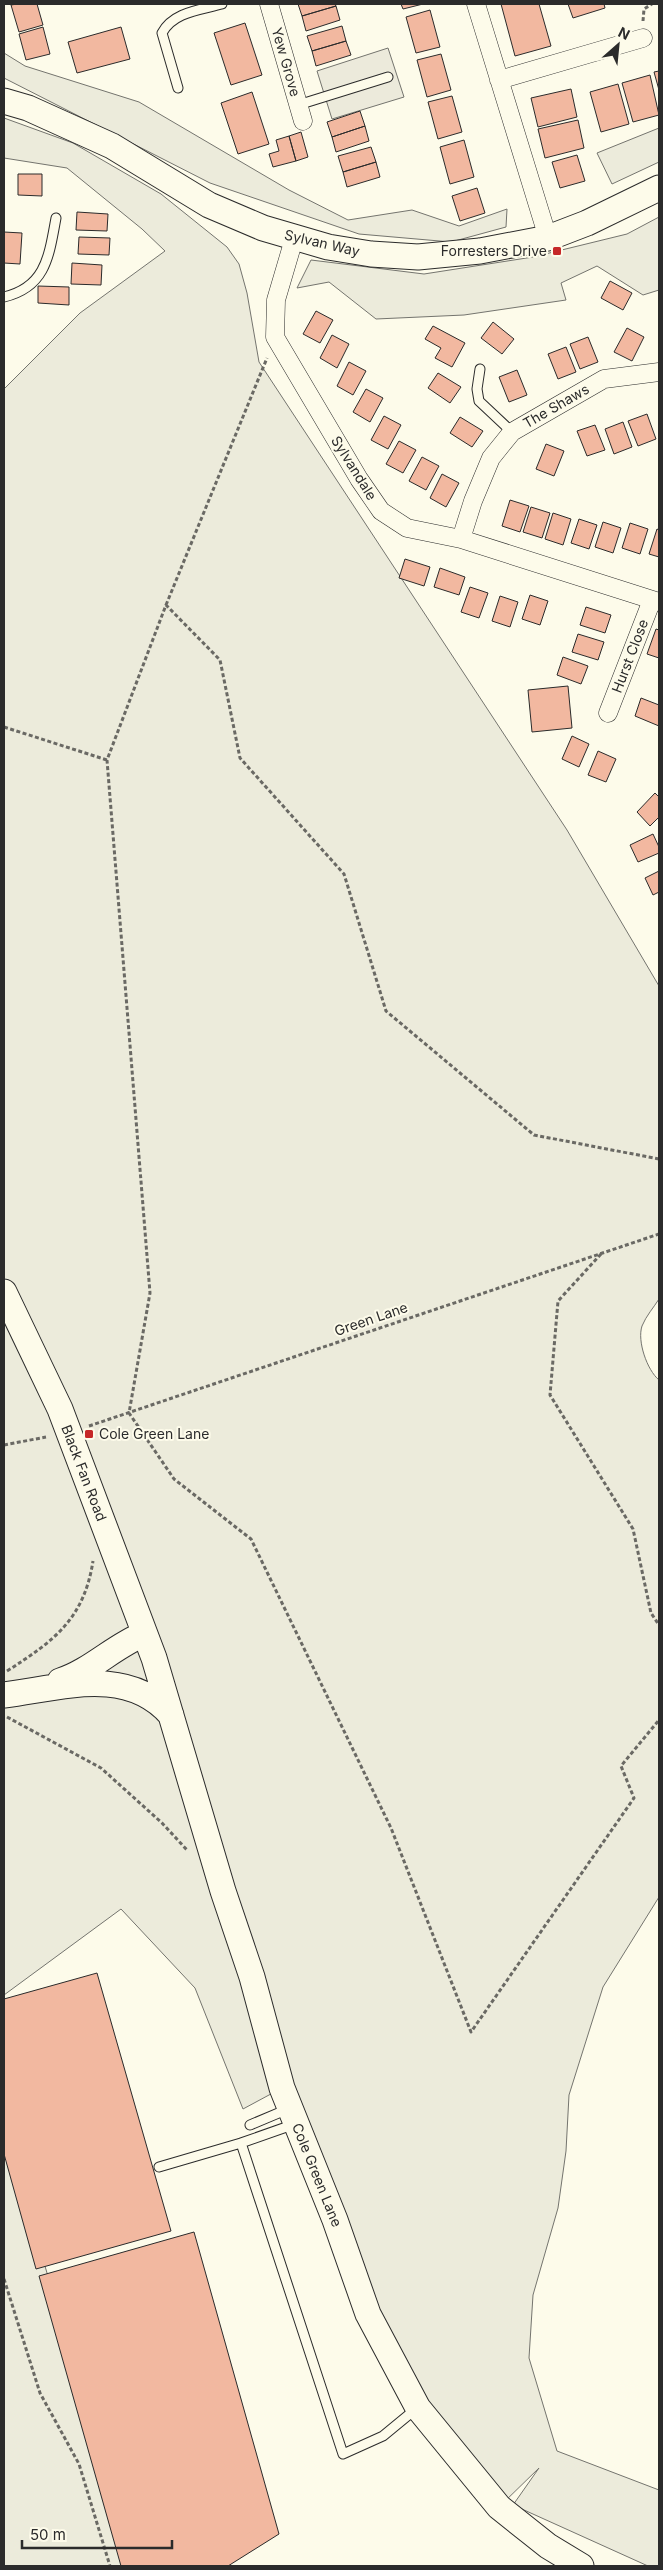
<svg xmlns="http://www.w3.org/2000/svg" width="663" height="2570" viewBox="0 0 663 2570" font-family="Inter,sans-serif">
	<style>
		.green { fill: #ecebdb; stroke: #74746e }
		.parking { fill: #eceadb; stroke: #74746e }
		.building { fill: #f2b8a0; stroke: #2b2b2b }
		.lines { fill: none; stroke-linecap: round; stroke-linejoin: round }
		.lane-casing { stroke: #2b2b2b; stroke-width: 11 }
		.street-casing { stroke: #2b2b2b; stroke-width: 19 }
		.secondary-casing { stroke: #2b2b2b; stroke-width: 27 }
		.path { stroke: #6a6964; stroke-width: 3; stroke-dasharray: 4 2.5; stroke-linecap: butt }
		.lane { stroke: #fdfbea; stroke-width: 9 }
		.street { stroke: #fdfbea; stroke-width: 18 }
		.secondary { stroke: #fdfbea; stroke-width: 25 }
		.poi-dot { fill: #c62828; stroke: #fdfbea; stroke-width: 2 }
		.labels { text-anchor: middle; stroke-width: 4; stroke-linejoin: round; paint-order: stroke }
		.street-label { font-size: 14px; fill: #2b2b2b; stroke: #fdfbea }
		.poi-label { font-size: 14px; fill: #2b2b2b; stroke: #fdfbea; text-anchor: end }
	</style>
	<rect width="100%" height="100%" fill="#fdfbea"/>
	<!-- green -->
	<path class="green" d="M4,53l21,13 114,36 150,88 59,30 64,-10 47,16 48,-17 -1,18 -55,15 -92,-8 -149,-51 -206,-105z
		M4,118l69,25 88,51 66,53 12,17 8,29 12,69 308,468 92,156v313c-5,8 -13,17 -17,27 -5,15 5,44 17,54v517l-56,90 -34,108 -3,56 -8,57 -25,87 -4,63 28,93 102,39v76h-11l-135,-61 26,-37 -40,39 -81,-99 -136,-320 -39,21 -48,-121 -74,-79 -117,86v-1606l76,-76 85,-62 -23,-22 -75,-61 -63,-10z
		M659,128v34l-47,22 -15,-31z
		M659,217v73l-16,5 -46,-29 -36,17 5,17 -102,15 -88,4 -47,-37 -32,6 14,-28 113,14 109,-17 94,-23z
		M4,2128l130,438h-130z"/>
	<!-- parking -->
	<path class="parking" d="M388,48l16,49 -72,22 -15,-48z"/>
	<!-- building -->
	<path class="building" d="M17,4h20l6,21 -24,7 -8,-27z
		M298,4h37l1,2 -34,10z
		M401,4h22l-20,5z
		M501,4h38l12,42 -36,10z
		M568,4h36l1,4 -32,10z
		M336,6l4,14 -34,11 -4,-15z
		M430,10l10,37 -24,6 -10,-36z
		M245,23l17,52 -31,10 -17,-52z
		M342,26l4,15 -34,10 -5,-15z
		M43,27l7,27 -24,6 -7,-26z
		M121,27l9,32 -53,14 -9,-31z
		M346,41l5,14 -35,11 -4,-15z
		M441,54l10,36 -24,7 -10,-37z
		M659,71v19l-5,-18z
		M650,75l9,40 -26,7 -11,-39z
		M618,84l11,40 -28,8 -11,-40z
		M571,89l6,28 -39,10 -7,-29z
		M252,92l17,52 -31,10 -17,-51z
		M452,96l10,36 -24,7 -10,-37z
		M360,111l5,15 -33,11 -5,-15z
		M578,120l6,28 -39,10 -7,-29z
		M365,126l4,15 -33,11 -4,-15z
		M301,132l7,25 -12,4 -7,-25z
		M289,136l7,25 -23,6 -4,-13 10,-3 -3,-11z
		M464,140l10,37 -24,7 -10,-37z
		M371,147l5,15 -33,10 -5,-16z
		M577,155l8,26 -25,7 -8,-26z
		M376,162l4,15 -33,10 -4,-15z
		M18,174h24v22l-24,-1z
		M477,188l8,25 -25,8 -8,-25z
		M77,212l31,2 -1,17 -31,-1z
		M4,232l18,1 -2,31 -16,-1z
		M79,237l31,1 -1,17 -31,-1z
		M72,263l30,2 -1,20 -30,-1z
		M610,281l22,12 -9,17 -22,-12z
		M38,286l31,1v18l-31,-2z
		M316,311l17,9 -13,23 -17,-9z
		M493,322l21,17 -12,15 -21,-16z
		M433,326l32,17 -13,24 -17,-9 6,-10 -16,-9z
		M627,328l17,9 -12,24 -18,-9z
		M332,335l17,9 -12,24 -17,-10z
		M588,337l10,25 -18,7 -10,-25z
		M566,347l10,25 -18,7 -10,-25z
		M349,362l17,9 -13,24 -16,-9z
		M517,370l10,25 -18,7 -10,-25z
		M438,373l23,14 -11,16 -22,-15z
		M366,389l17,9 -13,24 -17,-10z
		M647,414l9,25 -18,7 -10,-25z
		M384,416l17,9 -13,24 -17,-9z
		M460,417l23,14 -11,16 -22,-14z
		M623,422l9,25 -18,7 -9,-25z
		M595,425l10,25 -18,6 -10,-25z
		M399,441l17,9 -13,23 -17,-9z
		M546,444l18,7 -10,25 -18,-7z
		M422,457l17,9 -13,24 -17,-9z
		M442,474l17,9 -13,24 -16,-9z
		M510,500l19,6 -9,26 -18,-6z
		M531,507l19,6 -8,25 -19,-6z
		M553,513l18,6 -8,26 -18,-6z
		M579,519l18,6 -8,24 -18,-6z
		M603,522l18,6 -8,25 -18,-6z
		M630,523l18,6 -8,25 -18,-6z
		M657,529l2,1v27l-10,-3z
		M405,559l25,8 -6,19 -25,-8z
		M440,568l25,9 -6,18 -25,-8z
		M470,587l18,6 -9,25 -18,-6z
		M530,595l18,6 -8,24 -18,-6z
		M500,596l18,6 -8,25 -18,-6z
		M586,607l25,8 -6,18 -25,-8z
		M656,629l3,1v28l-12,-4z
		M578,634l26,8 -6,18 -26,-8z
		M563,657l25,9 -7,18 -24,-9z
		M568,686l4,42 -40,4 -4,-42z
		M641,698l18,7v21l-24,-10z
		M572,736l17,8 -10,23 -17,-8z
		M598,751l18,8 -10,23 -18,-7z
		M655,793l4,4v20l-9,9 -13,-14z
		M653,834l6,13v6l-21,9 -8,-17z
		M659,871v21l-6,3 -8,-17z
		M97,1973l74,258 -135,38 -32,-115v-155z
		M194,2232l85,302 -51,32h-107l-82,-290z"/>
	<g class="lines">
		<defs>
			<path id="lane" d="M178,88l-16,-55c11,-21 38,-23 60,-29
				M298,105l90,-28
				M4,297c42,-10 45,-41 52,-79
				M480,369l-3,20 2,12 33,31
				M250,2125l38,-16
				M241,2143l54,-19
				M159,2167l82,-24 102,311 40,-18 34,-28"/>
			<path id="street" d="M269,4l34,117
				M476,4l72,234
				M499,80l144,-42
				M294,239l-18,61 -1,37 84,142 22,32 26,17 54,11 198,63
				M461,539l12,-38 18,-43 21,-26 92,-53 55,-7
				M608,713l44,-113"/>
			<path id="secondary" d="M4,101l24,7 84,38 97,59 54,23 65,19 43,7 47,3 62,-6 68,-13 39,-15 72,-35
				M4,1292l56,117 94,249 69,233 29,86 30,111 53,132 33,94 50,94 81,99 49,39 33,20
				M60,1681c31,-10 54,-35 84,-47
				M4,1695c57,-7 123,-30 167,20"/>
		</defs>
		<!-- lane casing -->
		<use href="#lane" class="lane-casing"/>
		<!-- street casing -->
		<use href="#street" class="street-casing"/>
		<!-- secondary casing -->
		<use href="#secondary" class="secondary-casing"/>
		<!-- path -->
		<path class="path" d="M643,21l1,-12 8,-5
			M166,605l101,-247
			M4,727l103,33
			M659,1159l-125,-24 -148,-124 -42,-137 -104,-116 -20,-98 -54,-55 -59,155 43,533 -21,120 45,66 77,60 140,289 80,204 163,-234 -13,-32 38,-46
			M601,1254l-43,47 -8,94 83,134 18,84 8,12
			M89,1426l570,-192
			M4,1445l42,-8
			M7,1671c47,-30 77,-52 86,-110
			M7,1717l94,51 61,55 25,27
			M4,2279l36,114 39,71 31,102"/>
		<!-- lane -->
		<use href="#lane" class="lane"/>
		<!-- street -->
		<use href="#street" class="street"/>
		<!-- secondary -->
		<use href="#secondary" class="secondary"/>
	</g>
	<!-- markers -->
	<g class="poi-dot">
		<rect x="552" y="246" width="10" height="10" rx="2.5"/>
		<rect x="84" y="1429" width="10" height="10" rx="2.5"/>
	</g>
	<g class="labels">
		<!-- street labels -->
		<g class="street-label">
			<text transform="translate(286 62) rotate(74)" y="5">Yew Grove</text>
			<text transform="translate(322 243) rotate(13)" y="5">Sylvan Way</text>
			<text transform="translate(556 406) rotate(-30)" y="5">The Shaws</text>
			<text transform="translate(354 468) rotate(58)" y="5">Sylvandale</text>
			<text transform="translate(630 656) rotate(-69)" y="5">Hurst Close</text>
			<text transform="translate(371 1319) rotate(-19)" y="5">Green Lane</text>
			<text transform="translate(84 1473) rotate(69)" y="5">Black Fan Road</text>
			<text transform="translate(317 2175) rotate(68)" y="5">Cole Green Lane</text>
		</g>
		<!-- poi labels -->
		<g class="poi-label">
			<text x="547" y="256">Forresters Drive</text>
			<text x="99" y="1439" text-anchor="start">Cole Green Lane</text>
		</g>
	</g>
	<!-- border -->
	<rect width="663" height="2570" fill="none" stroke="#2b2b2b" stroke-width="10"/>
	<!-- north arrow -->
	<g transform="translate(618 45) rotate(27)" stroke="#fdfbea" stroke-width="4" paint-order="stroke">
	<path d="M0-4L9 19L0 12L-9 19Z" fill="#2b2b2b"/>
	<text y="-8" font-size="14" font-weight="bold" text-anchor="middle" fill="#2b2b2b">N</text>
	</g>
	<!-- scale -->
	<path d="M22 2540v8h150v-8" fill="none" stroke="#2b2b2b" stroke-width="2.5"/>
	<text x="30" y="2540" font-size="15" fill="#2b2b2b" stroke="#fdfbea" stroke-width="4" paint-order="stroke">50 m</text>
</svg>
